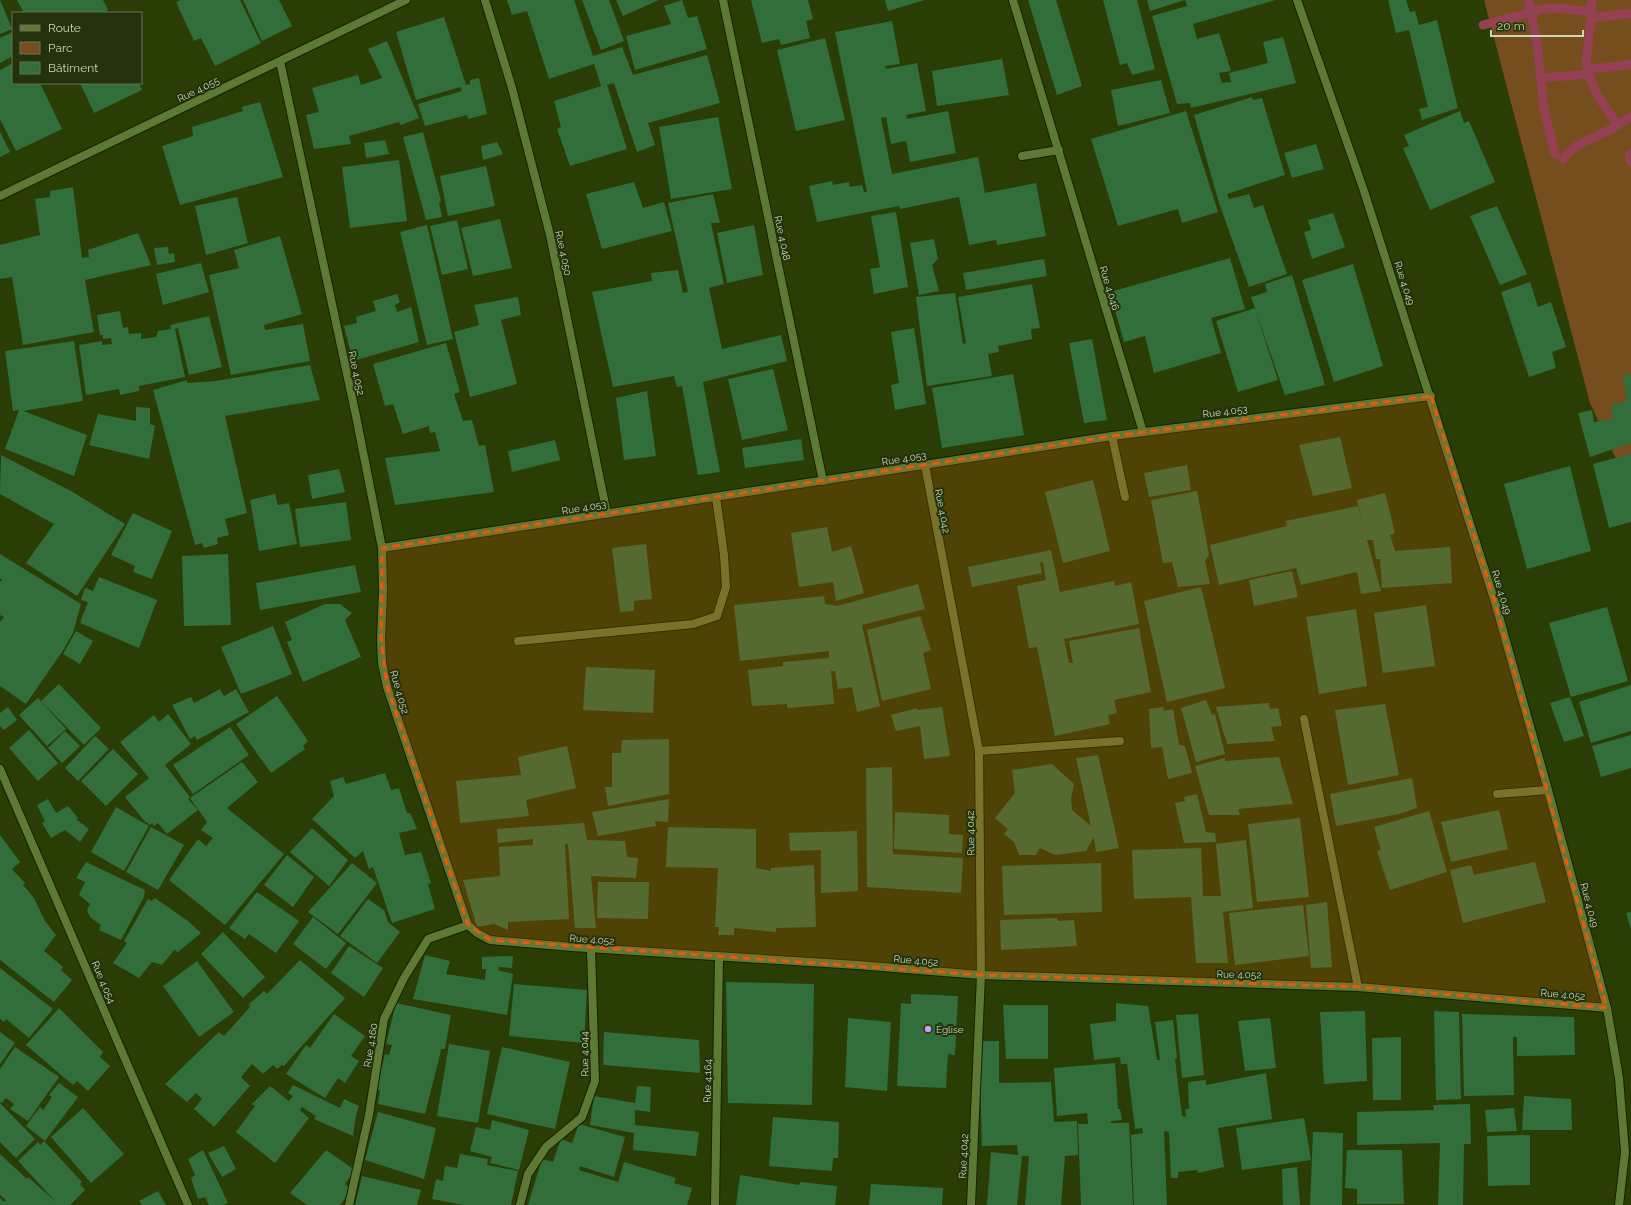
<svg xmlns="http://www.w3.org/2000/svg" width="1631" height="1205" viewBox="0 0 1631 1205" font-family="Raleway,sans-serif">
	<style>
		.green { fill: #764e1e }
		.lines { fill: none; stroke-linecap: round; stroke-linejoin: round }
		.stream { stroke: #954054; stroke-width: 9 }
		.building { fill: #316e3b }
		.minor-casing { stroke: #152200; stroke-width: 10 }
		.minor { stroke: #5e7934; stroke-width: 8 }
		.marked { fill: #e8590c; fill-opacity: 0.2; stroke: #e8590c; stroke-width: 3; stroke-dasharray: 8 5; stroke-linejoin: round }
		.poi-dot { fill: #d09dff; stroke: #23310c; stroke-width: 1.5 }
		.labels { text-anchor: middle; stroke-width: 4; stroke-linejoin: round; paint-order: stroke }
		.street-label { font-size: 10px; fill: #c8d8b5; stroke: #23310c }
		.poi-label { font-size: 10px; fill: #c8d8b5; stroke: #23310c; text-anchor: start }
	</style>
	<rect width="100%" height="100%" fill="#2a3d04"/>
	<!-- green -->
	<path class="green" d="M1484,0h147v491l-41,-88z"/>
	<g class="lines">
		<!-- stream -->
		<path class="stream" d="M1529,0l8,43 7,66 11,45
			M1631,13l-40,5 -5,44 1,6c15,1 29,-1 44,-4
			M1483,25l60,-16 16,-1 32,4 1,-12
			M1541,78l48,-4 8,21 20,29 14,-7
			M1629,154l2,8
			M1563,159c12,-18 38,-22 55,-34"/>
	</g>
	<!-- building -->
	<path class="building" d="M0,0l12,29 -12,5z
		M17,0h86l5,10 -5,3h-79z
		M181,0h59l21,43 -46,23 -14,-28 -7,3 -18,-39z
		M243,0h36l13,26 -30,15z
		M507,0h67l19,56 29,-9 11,28 74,-20 13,48 -72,20 7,22 -18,7 -23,-69 -7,2 20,64 -57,17 -13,-37 4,-2 -7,-26 47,-15 -7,-22 -45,15 -22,-68 -15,4z
		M582,0h27l15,41 -23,9z
		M616,0h43l-36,16z
		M682,0l6,18 9,-2 10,33 -72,21 -9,-34 45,-12 -7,-18z
		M751,0h57l5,19 -7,2 4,17 -29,7 -2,-6 -17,4z
		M885,0h40l-37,11z
		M1028,0h28l26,86 -25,9z
		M1103,0h34l18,69 -23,6 -5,-12 -7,2z
		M1147,0h38l-35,11z
		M1185,0h90l-82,24 4,15 22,-6 12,38 -12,2 3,10 9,-1 -2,-9 39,-10 -5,-21 20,-5 13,46 -105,25 -1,-5 -13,1 -25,-88 35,-10z
		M1388,0h18l4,12 5,-1 4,14 18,-5 21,88 -36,12 -3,-11 9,-2 -19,-77 -13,3z
		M444,17l22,68 4,-1v-4l9,-2 8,36 -19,5 -1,-4 -42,11 -7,-22 44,-13 -2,-4 -44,13 -20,-68z
		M892,21l8,43 -15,2 1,3 31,-6 9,48 -20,4 1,4 41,-8 8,42 -46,9 -4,-21 -15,3 -5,-27 -5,1 11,56 86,-17 7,36 51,-10 10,53 -49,9 -1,-5 -27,5 -10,-48 -59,12 -1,-3 -82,16 -8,-36 23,-5 1,4 16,-3 1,5 12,-2 2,7h3l-32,-160z
		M13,32v24l-13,7v-25z
		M825,38l20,82 -49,11 -19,-81z
		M387,41l32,77 -18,7 -2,-3 -50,14 2,8 -37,5 -8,-34 13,-3 -7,-24 46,-13 3,10 21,-7 -14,-29z
		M1002,59l7,36 -72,11 -5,-35z
		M13,63v20h27l22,46 -46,22 -16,-32v-49z
		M1161,80l9,33 -52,13 -7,-36z
		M80,83h59l3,7 -48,23z
		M1252,97l1,3 9,-2 23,77 -58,19 2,5 20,-5 5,14 9,-3 24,69 -38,13 -30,-84 -25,-88z
		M260,102l23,75 -103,28 -18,-59 31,-10 -1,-9 51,-16 -1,-4z
		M1186,111l32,101 -36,11 -4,-14 -60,17 -27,-87z
		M1460,111l4,12 5,-2 26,61 -65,28 -27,-62 6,-2 -5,-11z
		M718,117l14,72 -61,10 -12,-72z
		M0,132l10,20 -10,5z
		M423,132l18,69 -2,1 3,15 -16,3 -23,-83z
		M385,140l4,14 -23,4 -2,-15z
		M497,142l6,12 -20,6 -2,-14z
		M1316,144l8,25 -32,9 -8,-25z
		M399,160l8,61 -57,7 -8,-61z
		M486,166l9,40 -47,10 -8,-40z
		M634,182l9,26 21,-6 8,29 -70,18 -16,-55z
		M73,187l9,71 7,-1 -1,-7 50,-17 13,32 -66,15 9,52 -71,13 -11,-68 -12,2v-34l40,-10 -5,-36 15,-2v-6z
		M713,194l7,29h-9l13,61 -15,4 13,61 59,-14 6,26 -84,21 17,90 -22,3 -16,-89 -5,1 -3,-11 -61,11 -21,-95 60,-11 -1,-8 27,-3 5,23 5,-1 -20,-89z
		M237,197l11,46 -42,12 -11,-49z
		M1497,206l30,68 -27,11 -30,-69z
		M896,212l12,75 -34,7 -4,-25 10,-2 -9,-51z
		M1333,213l12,34 -33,12 -8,-27 7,-2 -3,-10z
		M500,219l12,49 -39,8 -12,-48z
		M457,220l11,49 -26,6 -12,-49z
		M427,225l26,114 -26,6 -27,-113z
		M754,225l9,50 -36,8 -10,-50z
		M280,236l22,78 -38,11 1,5 38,-6 7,37 -79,14 -22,-100 30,-7 -5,-18z
		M934,239l4,20 -6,6 7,26 -20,4 -9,-52z
		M168,247l1,7 5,-1 1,9 -18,3 -3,-17z
		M1230,258l15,51 -34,9 10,35 -67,20 -9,-37 -21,6 -14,-50z
		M1044,259l3,17 -81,14 -3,-17z
		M201,263l8,29 -46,13 -7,-31z
		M1353,264l30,102 -49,16 -32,-102z
		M1292,275l33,110 -40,10 -30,-86 23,71 -40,12 -22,-71 39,-13 -4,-11 16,-5 -2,-8z
		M1530,282l8,25 13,-5 15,45 -14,5 4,16 -27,9 -28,-85z
		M1032,284l8,44 -9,1 1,10 -34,7 1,6 -11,2 4,22 -65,10 -11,-89 39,-4 8,51 3,-1 -8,-46z
		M397,294l3,8 -5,3 2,7 14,-5 8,35 -66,19 -9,-35 13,-3 -1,-6 20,-6 -3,-10z
		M518,297l3,18 -20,5 16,64 -47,13 -16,-65 25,-7 -5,-20z
		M120,311l3,17 5,-1 1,7 12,-1v6l15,-2 2,-6 13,-2 -1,-4 39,-9 13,51 -33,8 -11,-47 -3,1 10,48 -46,9v5l-19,4 -1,-6 -33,6 -7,-50 23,-4v4l10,-1 -1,-6 -8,1v-4h-3l-3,-20z
		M914,328l12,76 -31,6 -4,-25 8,-2 -8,-51z
		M1092,339l15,81 -23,3 -15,-80z
		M74,341l9,60 -60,10 64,24 -13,41 -69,-27 14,-39 -6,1 -8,-60z
		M446,343l14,49 -6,2 9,27 9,-1 7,26 6,-1 9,47 -99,13 -10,-47 55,-7 -5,-19 -5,1 -1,-7 -26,8 -10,-30 -8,2 -12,-42z
		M310,365l10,35 -95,16 22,97 -22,6 4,16 -12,3 1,6 -14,4 -2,-5 -7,2 -42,-155 34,-10v3l29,-2z
		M773,369l15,61 -46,10 -14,-61z
		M1013,374l11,61 -82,13 -10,-60z
		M1631,374v69l-41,14 -12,-44 14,-3 2,12 19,-3 -2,-14 16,-4 -4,-26z
		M647,391l9,65 -32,4 -8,-62z
		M136,407l14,1v16l5,2 -6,33 -60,-14 9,-31 38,7z
		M1340,437l12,51 -39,8 -14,-51z
		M801,439l3,21 -59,8 -3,-20z
		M555,440l5,20 -48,12 -4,-21z
		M1631,454v68l-22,6 -16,-64z
		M1,455l70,36 54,33 -48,72 -51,-33 28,-39 -54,-30z
		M1187,465l4,25 -42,7 -5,-24z
		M1570,466l21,85 -64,18 -23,-85z
		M339,469l6,23 -33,7 -4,-24z
		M1093,480l17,71 -47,12 -18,-71z
		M1197,491l12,64 -4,6 5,23 -32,3 -6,-25 -9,1 -12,-63z
		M1385,493l10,40 -5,2 5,16 55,-4 2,36 -70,5 -2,-29h-4l-3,-19h-6l14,51 -20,3 -4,-22 -56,13 -5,-17 -77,17 -9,-40 77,-19 -1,-5 72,-15 8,31 -9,-37z
		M275,494l3,11 11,-2 8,41 -38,7 -9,-51z
		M346,502l5,38 -51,7 -5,-38z
		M133,513l39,18 -20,48 -19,-7 2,-6 -24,-11z
		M827,527l5,25 19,-6 13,47 -28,8 -3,-19 -34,5 -8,-54z
		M646,544l6,55 -18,2v10l-14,1 -8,-64z
		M1051,550l9,42 54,-11 1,5 16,-4 8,42 -75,15 5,24h4l-4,-22 70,-13 12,64 -37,8 3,13 -9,2 2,9 -55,12 -18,-89 -8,1 -12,-62 29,-6 -3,-18 -3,1 2,10 -70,14 -4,-20z
		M0,554l81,50 -8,29 -11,19 -36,52 -26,-18v-64l4,-5 -4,-2v-33l2,-2 -2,-2z
		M228,554l3,71 -47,1 -2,-70z
		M355,565l6,27 -101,18 -4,-27z
		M1292,571l6,26 -44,9 -5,-26z
		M99,577l58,23 -18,48 -59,-25 8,-21 -7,-2 4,-12 8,3z
		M918,584l7,25 -63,16 18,81 -23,6 -5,-25 -14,2 -3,-18h-4l3,33 -47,4v-4l-35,2 -4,-36 35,-4v-4l46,-4v-7l-89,10 -6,-56 90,-9 1,8 12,2z
		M1201,587l24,101 -58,14 -23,-101z
		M325,604h15l12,9 -7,7 16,37 -58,25 -16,-40 5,-2 -7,-18z
		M1426,605l9,61 -52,7 -9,-60z
		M1607,607l21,74 -57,16 -22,-74z
		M1356,609l11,77 -48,8 -13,-77z
		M920,616l11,34 -8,3 8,36 -49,12 -15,-71z
		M273,626l19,48 -51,20 -20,-47z
		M76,631l17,10 -13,23 -17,-10z
		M586,667l69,3 -2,43 -70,-3z
		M59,684l42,44 -17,17 -43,-44z
		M1631,685v46l-40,12 -12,-41z
		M220,689l4,7 12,-7 13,23 -52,28 -2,-4 -5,3 -18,-34 19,-8 3,6z
		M277,696l31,45 -5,5 2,3 -34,24 -35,-49z
		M1570,697l14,39 -20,6 -14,-39z
		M38,698l28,31 -19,17 -28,-31z
		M1206,700l6,15 3,-1 10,40 -29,8 -15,-54z
		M1269,703l1,6 8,-1 4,18 -11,1 4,14 -48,3 -11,-37z
		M1385,704l14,71 -51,10 -13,-75z
		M8,707l9,13 -13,10 -4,-4v-13z
		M942,707l8,49 -26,3 -4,-33 -24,5 -5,-16 26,-7v2z
		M1163,707l1,4 9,-2 6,36 6,1 7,27 -24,6 -6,-32 -11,1 -2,-39z
		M168,714l23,30 -26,21 25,32 -2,2 10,11 -31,24 -9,-11 -4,3 -2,-3 -2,2 -3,-3 -1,1 -21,-26 24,-19 -29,-36 34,-27 5,7z
		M230,727l19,28 -56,39 -20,-29z
		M29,730l29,33 -20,18 -29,-33z
		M65,731l15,15 -18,17 -14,-15z
		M1631,735v33l-30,9 -9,-31z
		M95,736l14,13 -31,32 -13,-13z
		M669,739v55l-61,12 -3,-19h7v-34h9l1,-13z
		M567,746l9,42 -50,12 3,16 -69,7 -4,-42 65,-6 -3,-18z
		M113,749l25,25 -32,32 -25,-25z
		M1098,755l21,93 -23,4 -2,-15 -8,14 -31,4 -15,-7 -4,7h-17l-5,-13 -10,-8 4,-5 -13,-11 20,-25 -3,-23 40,-6 22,20 -3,15 1,11 19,16 -15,-68z
		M1279,757l14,47 -55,5 2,6h-31l-14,-49 30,-8v3z
		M242,762l16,20 -31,26 57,46 -59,71 -56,-45 29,-41 8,7 7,-8 -12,-8 6,-8 -17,-24z
		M892,767l1,87 70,4 -2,35 -94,-6 -1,-119z
		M385,773l6,17 8,-2 8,25h3l7,16 -18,4 6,22 16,-3 10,31 -3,1 7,25 -43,14 -19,-56 -4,2 -6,-18 -8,7 -43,-39 22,-23 -4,-15 13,-4 3,7z
		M1412,778l5,30 -18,6 -63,12 -6,-32z
		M1197,794l9,38 9,1 1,9 -32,1 -9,-40 10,-2 -1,-4z
		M48,799l8,14 12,-7 10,12 -1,2 12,9 -9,13 -15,-12 -14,8 -9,-15 3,-2 -8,-16z
		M669,799l-1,23 -13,-1 1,5 -58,10 -6,-24z
		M116,807l33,19 -25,45 -33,-19z
		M1499,810l9,39 -57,13 -10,-40z
		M1429,811l18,61 -57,18 -13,-39 4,-1 -7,-23z
		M895,812l54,3v19l14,1 -1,18 -68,-4z
		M1300,818l9,79 -52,5 -9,-78z
		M584,823l3,17 38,1 2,16 11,1 -2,20 -45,-2 5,52h-21l-7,-84h-3l4,75 -61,3v8l-14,-6 -17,3 -14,-47 37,-4 -1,-29 34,-2v-6l-35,4 -1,-14z
		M151,827l33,18 -26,45 -32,-18z
		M668,827l88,2v39l15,3v-3l43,-3 2,62 -40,1v4l-42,-4v7h-16l1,-8h-4l3,-59 -52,-1z
		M312,828l36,32 -19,26 -39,-34z
		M857,831l1,60 -37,2v-43l-31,1 -1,-18z
		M0,835l20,27 -8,7 13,14 -2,2 11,13 11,23 11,14 -12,16 19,16 -2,3 11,10 -18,22 -54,-42z
		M1246,840l7,68 -30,4 5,51h-32l-5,-66 -57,2 -2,-49 69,-2 2,48h18l-5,-52z
		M287,855l27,22 -21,30 -29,-22z
		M86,862l59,28 -1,7 -23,43 -22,-10 2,-5 -11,-8 -3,-7 3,-6 -11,-9 6,-13 -9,-4z
		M1535,862l11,40 -83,21 -13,-53 21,-5 3,10z
		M352,863l25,20 -39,51 -30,-22z
		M1101,863l1,49 -98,3 -2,-49z
		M598,882h51l-1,37 -51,-1z
		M257,892l42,29 -23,32 -27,-19 -4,5 -16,-11z
		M155,898l33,23 13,12 -23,19 -4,-2 -12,15 -10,-3 -13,16 -26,-15 14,-20 -3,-2 24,-42 3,2z
		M368,899l16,11 4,12 12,10 -23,31 -37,-27z
		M1327,902l5,65 -21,1 -5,-63z
		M1303,905l6,51 -74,9 -6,-52z
		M1631,912v17l-5,-16z
		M313,917l33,26 -20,26 -33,-25z
		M1057,918l1,3 16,-1 3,26 -76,4 -1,-30z
		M223,932l42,45 -22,21 -42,-44z
		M349,946l34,22 -19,29 -33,-24z
		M425,955l25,6 -4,13 39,6 1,-11h-4v-12l31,-1 -1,12 -13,-1 -1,3 15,4 -6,41 -94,-16z
		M300,960l45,38 -61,68 -2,-1 -5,4 -4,-4 -10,9 -11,-10 -11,13 9,9 -36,41 -20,-18 8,-10 -6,-6 -9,9 -22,-18 54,-52 5,4 26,-29 -1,-3 15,-13 3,3z
		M197,961l37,51 -35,25 -36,-51z
		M0,968l53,41 -24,29 -23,-19 -2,3 -4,-3z
		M726,982l88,2 -2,121 -84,-2z
		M514,984l73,6 -3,53 -75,-7z
		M911,994l47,2 -3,59 -7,-1 -2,34 -49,-2 4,-83 10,1z
		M396,1003l55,12 -6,34h-4l-1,6 -15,59 -47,-10 2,-14 -3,-1 8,-35 4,1 3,-10 -6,-1z
		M1116,1003l32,3 9,54h3l-5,-38 18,-2 4,38 -2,1 7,57 4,1 -1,-8h4l-1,-27 18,-2v5l60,-12 6,46 -54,9 6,39 -26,6 -1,-3 -19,2v6h-7l-2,-46 -5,-1 3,74h-33l-3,-70 12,-2 -1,-5 -7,1 -8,-65h-6l-1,-7 -26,3 -4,-36 26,-3z
		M1003,1005h45v54h-42z
		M59,1008l44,44 -3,5 10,9 -22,25 -11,-10 -4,4 -47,-40z
		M1365,1011l2,70 -43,3 -4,-72z
		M1434,1011l25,1 2,87 -25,1z
		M334,1014l31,22 -14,20 8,5 -14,22 -7,-5 -13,20 -39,-24 20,-29 4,3z
		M1198,1014l6,61 -22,3 -6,-63z
		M1462,1014l112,3 1,38 -58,1v-19h-4l1,58 -50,1z
		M848,1018l43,4 -4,69 -42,-4z
		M1270,1018l6,50 -31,3 -7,-50z
		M0,1032l15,11 -15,21z
		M604,1032l95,8 1,33 -97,-8z
		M1401,1037v63h-28l-1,-62z
		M979,1041h20v42l52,-1 3,40 23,-1 1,34 -13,1 -4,49h-36l4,-49h-7l-5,49h-30l4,-53 27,3 -1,-10 -35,1z
		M449,1044l41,7 -12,72 -41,-7z
		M15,1047l44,30 -31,44 -18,-12 4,-5 -8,-6 -4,5 -2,-1v-33z
		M502,1047l68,15 -15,67 -68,-15z
		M1115,1063l3,46h2l2,11 -11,1v2h18l4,82h-52l-3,-81h10l-1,-11 -30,3 -3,-48z
		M59,1083l19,14 -33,44 -19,-15 14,-19 3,3 9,-13 -3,-2z
		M293,1085l47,23 4,-9 15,7 -3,9 -3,21 -39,-17 2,-3 -14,-9 -2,3 9,8 -34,45 -39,-31 19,-26 -3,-2 18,-18 19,15 4,-5 -5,-3z
		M637,1086l14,1 -1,25 -15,-2v15l64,7 -3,24 -63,-6 1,-17 -44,-8 4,-29 41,7z
		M1524,1096l47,3 1,31h-50z
		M0,1103l35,36 -19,19 -16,-16z
		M1470,1104l1,40h-7l-1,61h-25l2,-62 -83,2v-33l77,-2 -1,-5z
		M83,1108l41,46 -33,29 -40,-46z
		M1514,1108l3,23 -30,1 -2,-22z
		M378,1112l58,16 -12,51 -59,-19z
		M773,1117l66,5 -1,36h-5l-1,13 -63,-5z
		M1304,1118l7,42 -69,10 -6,-42z
		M492,1120l37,10 -10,40 -29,-7 2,-6 -22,-6 6,-24 14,3z
		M579,1124l46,13 -11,40 -34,-11 -1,4 39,12 6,-20 52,16 -2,5 18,5 -5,17h-159l14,-46 11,3 8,-23 11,4z
		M1313,1132l30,1 -1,72h-32z
		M1530,1135v50l-42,1 -1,-50z
		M44,1141l38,41 -2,2 5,6 -15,15h-70v-7l4,4 2,-2 -6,-5v-41l27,25 1,-2 28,25 -38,-41 20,-19 2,3z
		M224,1146l12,23 -14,8 -14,-24z
		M203,1150l25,53 -5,2h-14l-4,-8 -7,2 -7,-21 4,-3 -7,-16z
		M326,1150l29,20 -10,14 7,6 -12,15h-33l-17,-12z
		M1347,1150h55l2,54h-47v-15l-12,-1z
		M460,1154l28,5 -1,6 31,6 -7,34h-47l-32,-6 4,-20 7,2 2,-15 12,2z
		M1297,1167l3,38h-17l-1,-36z
		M740,1175l59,10 1,-3 37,4 -2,19h-99z
		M362,1176l59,14 -4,15h-62z
		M871,1184l72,4 -1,17h-73z
		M158,1191l8,14h-24l-3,-4z"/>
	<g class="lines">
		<defs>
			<path id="minor" d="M485,0l27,88 38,147 57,279
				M723,0l100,481
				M1013,0l130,432
				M1297,0l66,188 132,414 53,188 59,218 12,70 6,74 -6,53
				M280,61l76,355 26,132 1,43 -2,48 1,24 5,24 78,230 3,8 9,8 13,7 82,7 285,18 124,10 377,12 249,21
				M1022,156l37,-6
				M0,196l406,-196
				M1112,436l13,61
				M925,465l54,286 2,224 -10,230
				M382,548l730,-112 319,-40
				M518,641l175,-17 24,-8 9,-29 -2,-32 -8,-58
				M1304,719l54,268
				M979,751l141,-10
				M0,769l188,436
				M1497,794l51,-4
				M349,1205l20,-90 15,-96 20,-41 24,-39 40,-14
				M520,1205l8,-31 18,-27 36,-30 13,-36 -4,-132
				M715,1205l4,-248"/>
		</defs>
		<!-- minor casing -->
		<use href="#minor" class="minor-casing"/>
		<!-- minor -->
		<use href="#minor" class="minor"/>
	</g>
	<!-- marked area -->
	<path class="marked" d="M1431,396l64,206 112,406 -249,-21 -377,-12 -491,-35 -22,-15 -81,-238 -6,-48 1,-91 730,-112z"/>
	<!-- markers -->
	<circle class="poi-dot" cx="928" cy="1029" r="4"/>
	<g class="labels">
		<!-- street labels -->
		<g class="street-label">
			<text transform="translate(198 89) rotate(-26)" y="4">Rue 4.055</text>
			<text transform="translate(783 238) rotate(78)" y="4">Rue 4.048</text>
			<text transform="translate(564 253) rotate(78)" y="4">Rue 4.050</text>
			<text transform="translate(1405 283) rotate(72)" y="4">Rue 4.049</text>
			<text transform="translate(1110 288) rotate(73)" y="4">Rue 4.046</text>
			<text transform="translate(357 373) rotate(78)" y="4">Rue 4.052</text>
			<text transform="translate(1225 411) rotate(-7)" y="4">Rue 4.053</text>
			<text transform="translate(904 458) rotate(-9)" y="4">Rue 4.053</text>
			<text transform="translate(584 507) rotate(-9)" y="4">Rue 4.053</text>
			<text transform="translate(943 511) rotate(79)" y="4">Rue 4.042</text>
			<text transform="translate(1502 592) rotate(73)" y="4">Rue 4.049</text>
			<text transform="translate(400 692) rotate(74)" y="4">Rue 4.052</text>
			<text transform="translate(970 833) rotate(-91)" y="4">Rue 4.042</text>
			<text transform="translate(1590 905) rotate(75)" y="4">Rue 4.049</text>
			<text transform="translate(592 939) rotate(4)" y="4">Rue 4.052</text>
			<text transform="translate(916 960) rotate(5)" y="4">Rue 4.052</text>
			<text transform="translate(1239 974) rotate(1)" y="4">Rue 4.052</text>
			<text transform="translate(104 982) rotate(67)" y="4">Rue 4.054</text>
			<text transform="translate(1563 994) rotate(5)" y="4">Rue 4.052</text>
			<text transform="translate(370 1045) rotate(-81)" y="4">Rue 4.160</text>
			<text transform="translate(584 1054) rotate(-91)" y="4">Rue 4.044</text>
			<text transform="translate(707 1081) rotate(-89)" y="4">Rue 4.164</text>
			<text transform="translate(963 1156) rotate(-87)" y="4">Rue 4.042</text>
		</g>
		<!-- poi labels -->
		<g class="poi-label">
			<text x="936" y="1033">Église</text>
		</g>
	</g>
	<!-- legend -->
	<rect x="12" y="12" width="130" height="72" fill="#23310c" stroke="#657450"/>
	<rect x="20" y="25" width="20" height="6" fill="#5e7934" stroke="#657450"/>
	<text x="48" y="32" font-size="12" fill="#c8d8b5">Route</text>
	<rect x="20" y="42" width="20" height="12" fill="#764e1e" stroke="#657450"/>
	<text x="48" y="52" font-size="12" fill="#c8d8b5">Parc</text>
	<rect x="20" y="62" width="20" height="12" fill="#316e3b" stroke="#657450"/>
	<text x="48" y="72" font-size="12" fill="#c8d8b5">Bâtiment</text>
	<!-- scale -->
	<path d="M1491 30v6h92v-6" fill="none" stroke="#c8d8b5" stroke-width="2"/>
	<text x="1497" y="30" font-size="12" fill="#c8d8b5" stroke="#23310c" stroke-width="3" paint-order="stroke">20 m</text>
</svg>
